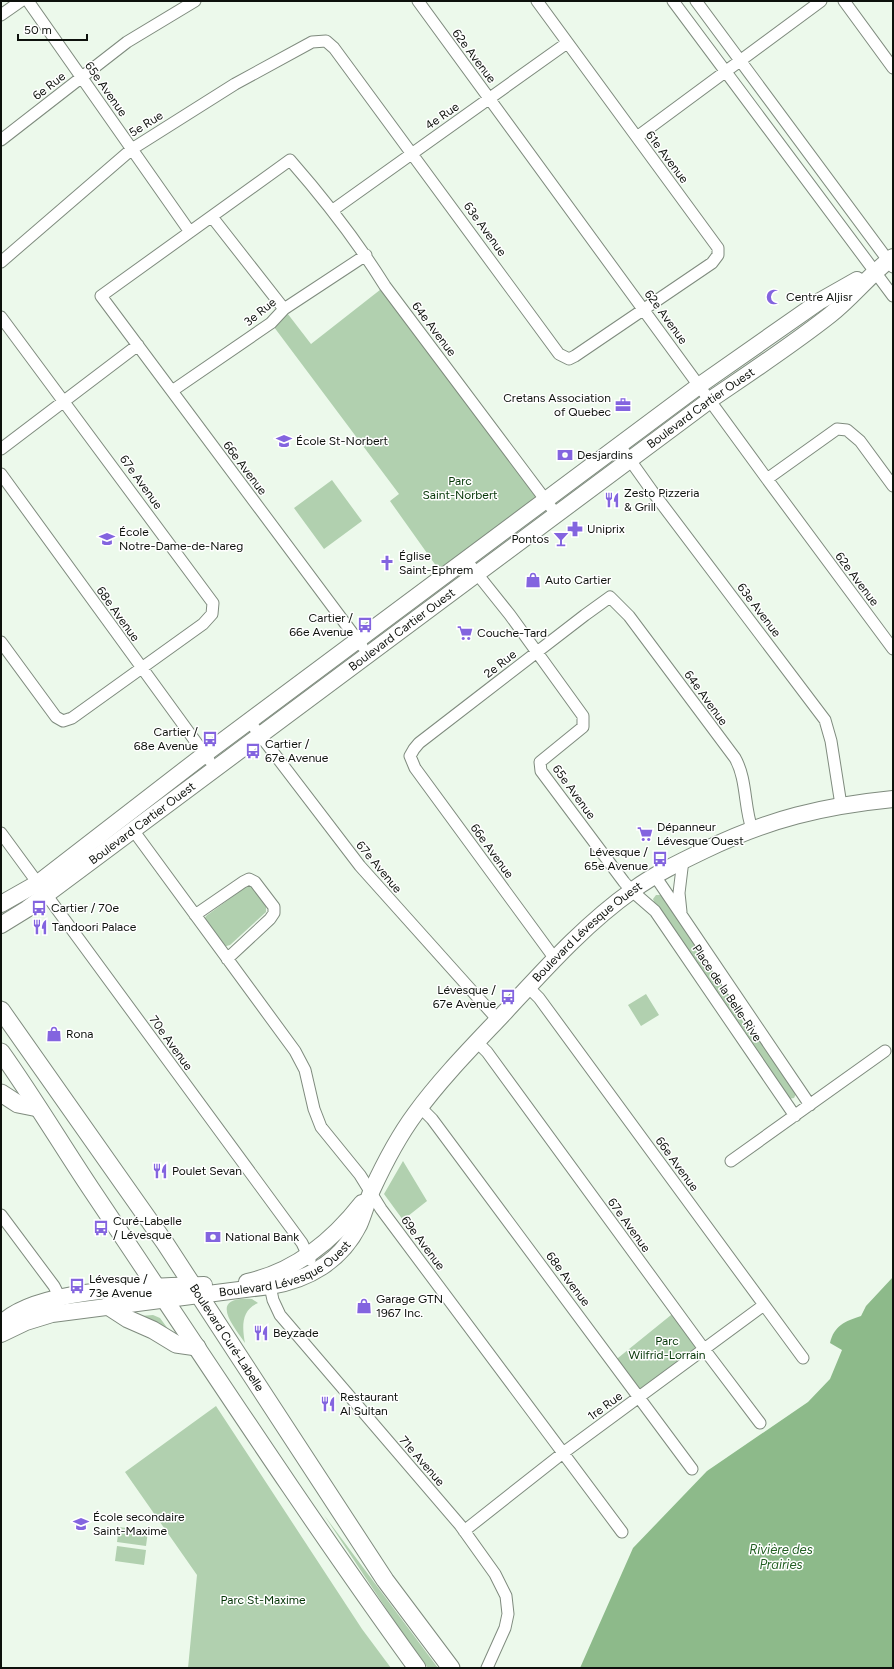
<svg xmlns="http://www.w3.org/2000/svg" width="894" height="1669" viewBox="0 0 894 1669" font-family="Figtree,sans-serif">
	<style>
		.green { fill: #b1d0af }
		.water { fill: #8dba8a }
		.lines { fill: none; stroke-linecap: round; stroke-linejoin: round }
		.street-casing { stroke: #7f8b7e; stroke-width: 13 }
		.secondary-casing { stroke: #7f8b7e; stroke-width: 18 }
		.primary-casing { stroke: #7f8b7e; stroke-width: 19 }
		.street { stroke: #fff; stroke-width: 11 }
		.secondary { stroke: #fff; stroke-width: 16 }
		.primary { stroke: #fff; stroke-width: 17 }
		.labels { text-anchor: middle; stroke-width: 3; stroke-linejoin: round; paint-order: stroke }
		.street-label { font-size: 12px; fill: #0d110c; stroke: #fff }
		.poi-label { font-size: 12px; fill: #0d110c; stroke: #fff; text-anchor: start }
		.park-label { font-size: 12px; fill: #043506; stroke: #fff }
		.water-label { font-size: 13px; font-style: italic; fill: #225f22; stroke: #fff }
	</style>
	<rect width="100%" height="100%" fill="#ecf9eb"/>
	<!-- green -->
	<path class="green" d="M385,286l161,215 -102,76 -54,-76 9,-7 -128,-171 13,-14 27,35z
		M332,480l30,41 -38,28 -30,-41z
		M247,886h5l14,18v8l-36,33 -7,2 -19,-27 2,-4z
		M656,895h5l135,199 -2,4 -6,1 -133,-195 -2,-5z
		M646,994l13,21 -18,11 -13,-21z
		M403,1161l24,40 -24,19 -19,-26z
		M252,1299l6,4c-17,7 -16,24 -13,40 -13,-19 -37,-47 7,-44z
		M676,1311l28,38 -64,48 -27,-35z
		M153,1315l7,3 11,15 -31,-17z
		M216,1406l146,223 29,39h-203l9,-93 -72,-103z
		M324,1515l114,153h-10l-33,-46z
		M119,1527l29,4 -2,15 -29,-4z
		M117,1546l29,4 -2,15 -29,-4z"/>
	<!-- water -->
	<path class="water" d="M893,1277v391h-313l53,-120 74,-77 101,-69 22,-23 12,-29 -12,-7c4,-17 15,-22 31,-27l5,-10z"/>
	<g class="lines">
		<defs>
			<path id="street" d="M28,1l162,231
				M418,1l349,478 126,170
				M673,1l220,295
				M696,1l197,266
				M844,1l49,67
				M1,15l20,-14
				M637,137l184,-136
				M1,140l126,-98 68,-41
				M333,210l234,-167
				M212,217l72,92
				M1,262l131,-113 103,-65 77,-42 14,-1 8,7 225,306 10,5 6,-3 137,-93 6,-8v-7l-181,-247
				M1,317l212,286 -1,11 -9,10 -131,94 -9,3 -7,-4 -55,-75
				M172,391l99,-68 13,-14 82,-54
				M620,446l32,45 173,229 6,21 10,64
				M1,449l137,-104
				M1,474l208,286
				M767,479l70,-50 10,1 13,11 33,45
				M466,560l44,55 73,101v11l-43,35 1,9 83,111 8,9 23,20 140,205
				M362,646l-261,-350 189,-136c35,40 67,81 95,126l171,228
				M250,722l110,144 138,154
				M133,830l162,221 10,19 9,39 7,18 39,48 21,34 241,323
				M1,833l301,410 8,17
				M655,876l155,229
				M681,912l-2,-19 4,-33
				M195,915l48,-33 6,-3 6,3 19,25v6l-4,6 -43,40
				M555,959l-140,-191 -5,-12 4,-7 5,-6 166,-128 25,-18 19,19 106,142c12,21 9,49 17,71
				M528,987l11,11 264,360
				M477,1042l10,10 217,297 56,74
				M420,1107l12,12 260,350
				M731,1161l154,-110
				M1,1215l53,71 4,8 1,10
				M270,1286l3,14 7,15 180,210 35,49 11,22 2,18 -3,14 -18,40
				M464,1531l99,-78 201,-148"/>
			<g id="secondary">
				<path d="M1,904l37,-21 167,-129 495,-369 120,-84 37,-21"/>
				<path id="s1" d="M1,925l26,-16 683,-509c41,-28 82,-55 120,-85 23,-18 40,-41 63,-58"/>
				<path d="M247,1282c47,-10 86,-42 115,-79"/>
				<path d="M1,1324c35,-37 153,-37 203,-39"/>
				<path id="s2" d="M1,1334l25,-12 26,-8 218,-28c38,-6 71,-25 89,-61 5,-11 8,-24 13,-35 12,-26 26,-53 43,-76 27,-37 60,-70 91,-103 40,-43 79,-87 127,-121 22,-16 47,-28 72,-40 64,-31 118,-44 188,-51"/>
			</g>
			<g id="primary">
				<path id="s3" d="M1,1010l164,233 220,337 66,88"/>
				<path d="M1,1052c32,45 60,92 90,137 108,161 213,323 326,479"/>
				<path d="M1,1093l17,11 20,4"/>
				<path d="M108,1306l20,13 25,11 23,14 21,3"/>
			</g>
		</defs>
		<!-- street casing -->
		<use href="#street" class="street-casing"/>
		<!-- secondary casing -->
		<use href="#secondary" class="secondary-casing"/>
		<!-- primary casing -->
		<use href="#primary" class="primary-casing"/>
		<!-- street -->
		<use href="#street" class="street"/>
		<!-- secondary -->
		<use href="#secondary" class="secondary"/>
		<!-- primary -->
		<use href="#primary" class="primary"/>
	</g>
	<!-- icons -->
	<defs>
		<symbol id="mosque-bare" viewBox="-9 -9 18 18"><path d="M3.5-4.9A6 6 0 1 0 3.5 4.9A5 5 0 1 1 3.5-4.9Z" fill="#8364df" stroke="#fff" stroke-width="2.5" paint-order="stroke"/></symbol>
		<symbol id="office-bare" viewBox="-9 -9 18 18"><path d="M-6-3h4V-5.5h4V-3h4V5H-6ZM-1-4.5V-3h2v-1.5ZM-6 0V1H6V0Z" fill="#8364df" stroke="#fff" stroke-width="2.5" paint-order="stroke"/></symbol>
		<symbol id="school-bare" viewBox="-9 -9 18 18"><path d="M0-5L7-2L0 1L-7-2ZM-4 1L0 2.5L4 1V4Q0 6-4 4Z" fill="#8364df" stroke="#fff" stroke-width="2.5" paint-order="stroke"/></symbol>
		<symbol id="bank-bare" viewBox="-9 -9 18 18"><path d="M-6-4H6V4H-6ZM0-2.3a2.3 2.3 0 1 0 0 4.6a2.3 2.3 0 1 0 0-4.6Z" fill="#8364df" stroke="#fff" stroke-width="2.5" paint-order="stroke"/></symbol>
		<symbol id="restaurant-bare" viewBox="-9 -9 18 18"><path d="M-5-6h1v4h1v-4h1v4h1v-4h1v5L-1.5 .5V6h-2V.5L-5-1ZM5-6V6H3V1.5H1.5Q1.5-4 5-6Z" fill="#8364df" stroke="#fff" stroke-width="2.5" paint-order="stroke"/></symbol>
		<symbol id="pharmacy-bare" viewBox="-9 -9 18 18"><path d="M-2-6h4v4h4v4h-4v4h-4v-4h-4v-4h4Z" fill="#8364df" stroke="#fff" stroke-width="2.5" paint-order="stroke"/></symbol>
		<symbol id="bar-bare" viewBox="-9 -9 18 18"><path d="M-6-5H6L.8 .8V4.5H3.5V6h-7V4.5H-.8V.8Z" fill="#8364df" stroke="#fff" stroke-width="2.5" paint-order="stroke"/></symbol>
		<symbol id="church-bare" viewBox="-9 -9 18 18"><path d="M-1.2-6h2.4v3.5h3.3v2.4h-3.3V6h-2.4V-.1h-3.3v-2.4h3.3Z" fill="#8364df" stroke="#fff" stroke-width="2.5" paint-order="stroke"/></symbol>
		<symbol id="shop-bare" viewBox="-9 -9 18 18"><path d="M-5-2.5h2.3a2.7 3.5 0 0 1 5.4 0H5L5.5 6h-11ZM-1.5-2.5h3a1.5 2.3 0 0 0-3 0Z" fill="#8364df" stroke="#fff" stroke-width="2.5" paint-order="stroke"/></symbol>
		<symbol id="bus-bare" viewBox="-9 -9 18 18"><path d="M-5-6H5V4H4V6H2V4H-2V6H-4V4H-5ZM-3.5-4V0h7V-4ZM-3.5 1.2v1.5H-2V1.2ZM2 1.2v1.5H3.5V1.2Z" fill="#8364df" stroke="#fff" stroke-width="2.5" paint-order="stroke"/></symbol>
		<symbol id="supermarket-bare" viewBox="-9 -9 18 18"><path d="M-6-5.5h2.5l.6 2H6L4.5 2H-2.5L-4.4-4H-6ZM-1.5 3.2a1.3 1.3 0 1 0 .1 0ZM3 3.2a1.3 1.3 0 1 0 .1 0Z" fill="#8364df" stroke="#fff" stroke-width="2.5" paint-order="stroke"/></symbol>
	</defs>
	<g fill-rule="evenodd">
		<use href="#mosque-bare" x="763" y="286" width="22" height="22"/>
		<use href="#office-bare" x="612" y="394" width="22" height="22"/>
		<use href="#school-bare" x="273" y="430" width="22" height="22"/>
		<use href="#bank-bare" x="554" y="444" width="22" height="22"/>
		<use href="#restaurant-bare" x="601" y="489" width="22" height="22"/>
		<use href="#pharmacy-bare" x="564" y="518" width="22" height="22"/>
		<use href="#school-bare" x="96" y="528" width="22" height="22"/>
		<use href="#bar-bare" x="550" y="528" width="22" height="22"/>
		<use href="#church-bare" x="376" y="552" width="22" height="22"/>
		<use href="#shop-bare" x="522" y="569" width="22" height="22"/>
		<use href="#bus-bare" x="354" y="614" width="22" height="22"/>
		<use href="#supermarket-bare" x="454" y="622" width="22" height="22"/>
		<use href="#bus-bare" x="199" y="728" width="22" height="22"/>
		<use href="#bus-bare" x="242" y="740" width="22" height="22"/>
		<use href="#supermarket-bare" x="634" y="823" width="22" height="22"/>
		<use href="#bus-bare" x="649" y="848" width="22" height="22"/>
		<use href="#bus-bare" x="28" y="897" width="22" height="22"/>
		<use href="#restaurant-bare" x="29" y="916" width="22" height="22"/>
		<use href="#bus-bare" x="497" y="986" width="22" height="22"/>
		<use href="#shop-bare" x="43" y="1023" width="22" height="22"/>
		<use href="#restaurant-bare" x="149" y="1160" width="22" height="22"/>
		<use href="#bus-bare" x="90" y="1217" width="22" height="22"/>
		<use href="#bank-bare" x="202" y="1226" width="22" height="22"/>
		<use href="#bus-bare" x="66" y="1275" width="22" height="22"/>
		<use href="#shop-bare" x="353" y="1295" width="22" height="22"/>
		<use href="#restaurant-bare" x="250" y="1322" width="22" height="22"/>
		<use href="#restaurant-bare" x="317" y="1393" width="22" height="22"/>
		<use href="#school-bare" x="70" y="1513" width="22" height="22"/>
	</g>
	<g class="labels">
		<!-- street labels -->
		<g class="street-label">
			<text transform="translate(474 56) rotate(53)" y="4">62e Avenue</text>
			<text transform="translate(49 86) rotate(-38)" y="4">6e Rue</text>
			<text transform="translate(106 89) rotate(55)" y="4">65e Avenue</text>
			<text transform="translate(442 116) rotate(-35)" y="4">4e Rue</text>
			<text transform="translate(146 124) rotate(-32)" y="4">5e Rue</text>
			<text transform="translate(667 157) rotate(53)" y="4">61e Avenue</text>
			<text transform="translate(485 229) rotate(54)" y="4">63e Avenue</text>
			<text transform="translate(260 312) rotate(-39)" y="4">3e Rue</text>
			<text transform="translate(666 317) rotate(54)" y="4">62e Avenue</text>
			<text transform="translate(434 329) rotate(53)" y="4">64e Avenue</text>
			<text dy="4" stroke="none"><textPath href="#s1" startOffset="870">Boulevard Cartier Ouest</textPath></text>
			<text transform="translate(245 468) rotate(53)" y="4">66e Avenue</text>
			<text transform="translate(141 482) rotate(54)" y="4">67e Avenue</text>
			<text transform="translate(857 579) rotate(53)" y="4">62e Avenue</text>
			<text transform="translate(759 610) rotate(53)" y="4">63e Avenue</text>
			<text transform="translate(118 614) rotate(54)" y="4">68e Avenue</text>
			<text dy="4" stroke="none"><textPath href="#s1" startOffset="498">Boulevard Cartier Ouest</textPath></text>
			<text transform="translate(500 664) rotate(-38)" y="4">2e Rue</text>
			<text transform="translate(706 698) rotate(54)" y="4">64e Avenue</text>
			<text transform="translate(574 792) rotate(54)" y="4">65e Avenue</text>
			<text dy="4" stroke="none"><textPath href="#s1" startOffset="174">Boulevard Cartier Ouest</textPath></text>
			<text transform="translate(492 851) rotate(54)" y="4">66e Avenue</text>
			<text transform="translate(379 867) rotate(50)" y="4">67e Avenue</text>
			<text dy="4" stroke="none"><textPath href="#s2" startOffset="763">Boulevard Lévesque Ouest</textPath></text>
			<text transform="translate(727 993) rotate(56)" y="4">Place de la Belle-Rive</text>
			<text transform="translate(171 1043) rotate(54)" y="4">70e Avenue</text>
			<text transform="translate(677 1164) rotate(54)" y="4">66e Avenue</text>
			<text transform="translate(629 1225) rotate(54)" y="4">67e Avenue</text>
			<text transform="translate(423 1243) rotate(53)" y="4">69e Avenue</text>
			<text dy="4" stroke="none"><textPath href="#s2" startOffset="295">Boulevard Lévesque Ouest</textPath></text>
			<text transform="translate(568 1279) rotate(53)" y="4">68e Avenue</text>
			<text dy="4" stroke="none"><textPath href="#s3" startOffset="398">Boulevard Curé-Labelle</textPath></text>
			<text transform="translate(605 1406) rotate(-36)" y="4">1re Rue</text>
			<text transform="translate(422 1461) rotate(49)" y="4">71e Avenue</text>
		</g>
		<!-- poi labels -->
		<g class="poi-label">
			<text x="786" y="301">Centre Aljisr</text>
			<text x="611" y="402" text-anchor="end">Cretans Association<tspan x="611" dy="14">of Quebec</tspan></text>
			<text x="296" y="445">École St-Norbert</text>
			<text x="577" y="459">Desjardins</text>
			<text x="624" y="497">Zesto Pizzeria<tspan x="624" dy="14">&amp; Grill</tspan></text>
			<text x="587" y="533">Uniprix</text>
			<text x="119" y="536">École<tspan x="119" dy="14">Notre-Dame-de-Nareg</tspan></text>
			<text x="549" y="543" text-anchor="end">Pontos</text>
			<text x="399" y="560">Église<tspan x="399" dy="14">Saint-Ephrem</tspan></text>
			<text x="545" y="584">Auto Cartier</text>
			<text x="353" y="622" text-anchor="end">Cartier /<tspan x="353" dy="14">66e Avenue</tspan></text>
			<text x="477" y="637">Couche-Tard</text>
			<text x="198" y="736" text-anchor="end">Cartier /<tspan x="198" dy="14">68e Avenue</tspan></text>
			<text x="265" y="748">Cartier /<tspan x="265" dy="14">67e Avenue</tspan></text>
			<text x="657" y="831">Dépanneur<tspan x="657" dy="14">Lévesque Ouest</tspan></text>
			<text x="648" y="856" text-anchor="end">Lévesque /<tspan x="648" dy="14">65e Avenue</tspan></text>
			<text x="51" y="912">Cartier / 70e</text>
			<text x="52" y="931">Tandoori Palace</text>
			<text x="496" y="994" text-anchor="end">Lévesque /<tspan x="496" dy="14">67e Avenue</tspan></text>
			<text x="66" y="1038">Rona</text>
			<text x="172" y="1175">Poulet Sevan</text>
			<text x="113" y="1225">Curé-Labelle<tspan x="113" dy="14">/ Lévesque</tspan></text>
			<text x="225" y="1241">National Bank</text>
			<text x="89" y="1283">Lévesque /<tspan x="89" dy="14">73e Avenue</tspan></text>
			<text x="376" y="1303">Garage GTN<tspan x="376" dy="14">1967 Inc.</tspan></text>
			<text x="273" y="1337">Beyzade</text>
			<text x="340" y="1401">Restaurant<tspan x="340" dy="14">Al Sultan</tspan></text>
			<text x="93" y="1521">École secondaire<tspan x="93" dy="14">Saint-Maxime</tspan></text>
		</g>
		<!-- park labels -->
		<g class="park-label">
			<text x="460" y="485">Parc<tspan x="460" dy="14">Saint-Norbert</tspan></text>
			<text x="667" y="1345">Parc<tspan x="667" dy="14">Wilfrid-Lorrain</tspan></text>
			<text x="263" y="1604">Parc St-Maxime</text>
		</g>
		<!-- water labels -->
		<g class="water-label">
			<text x="781" y="1554">Rivière des<tspan x="781" dy="15">Prairies</tspan></text>
		</g>
	</g>
	<!-- border -->
	<rect width="894" height="1669" fill="none" stroke="#0d110c" stroke-width="4"/>
	<!-- scale -->
	<path d="M18 34v6h69v-6" fill="none" stroke="#0d110c" stroke-width="2"/>
	<text x="24" y="34" font-size="12" fill="#0d110c" stroke="#ffffff" stroke-width="3" paint-order="stroke">50 m</text>
</svg>
